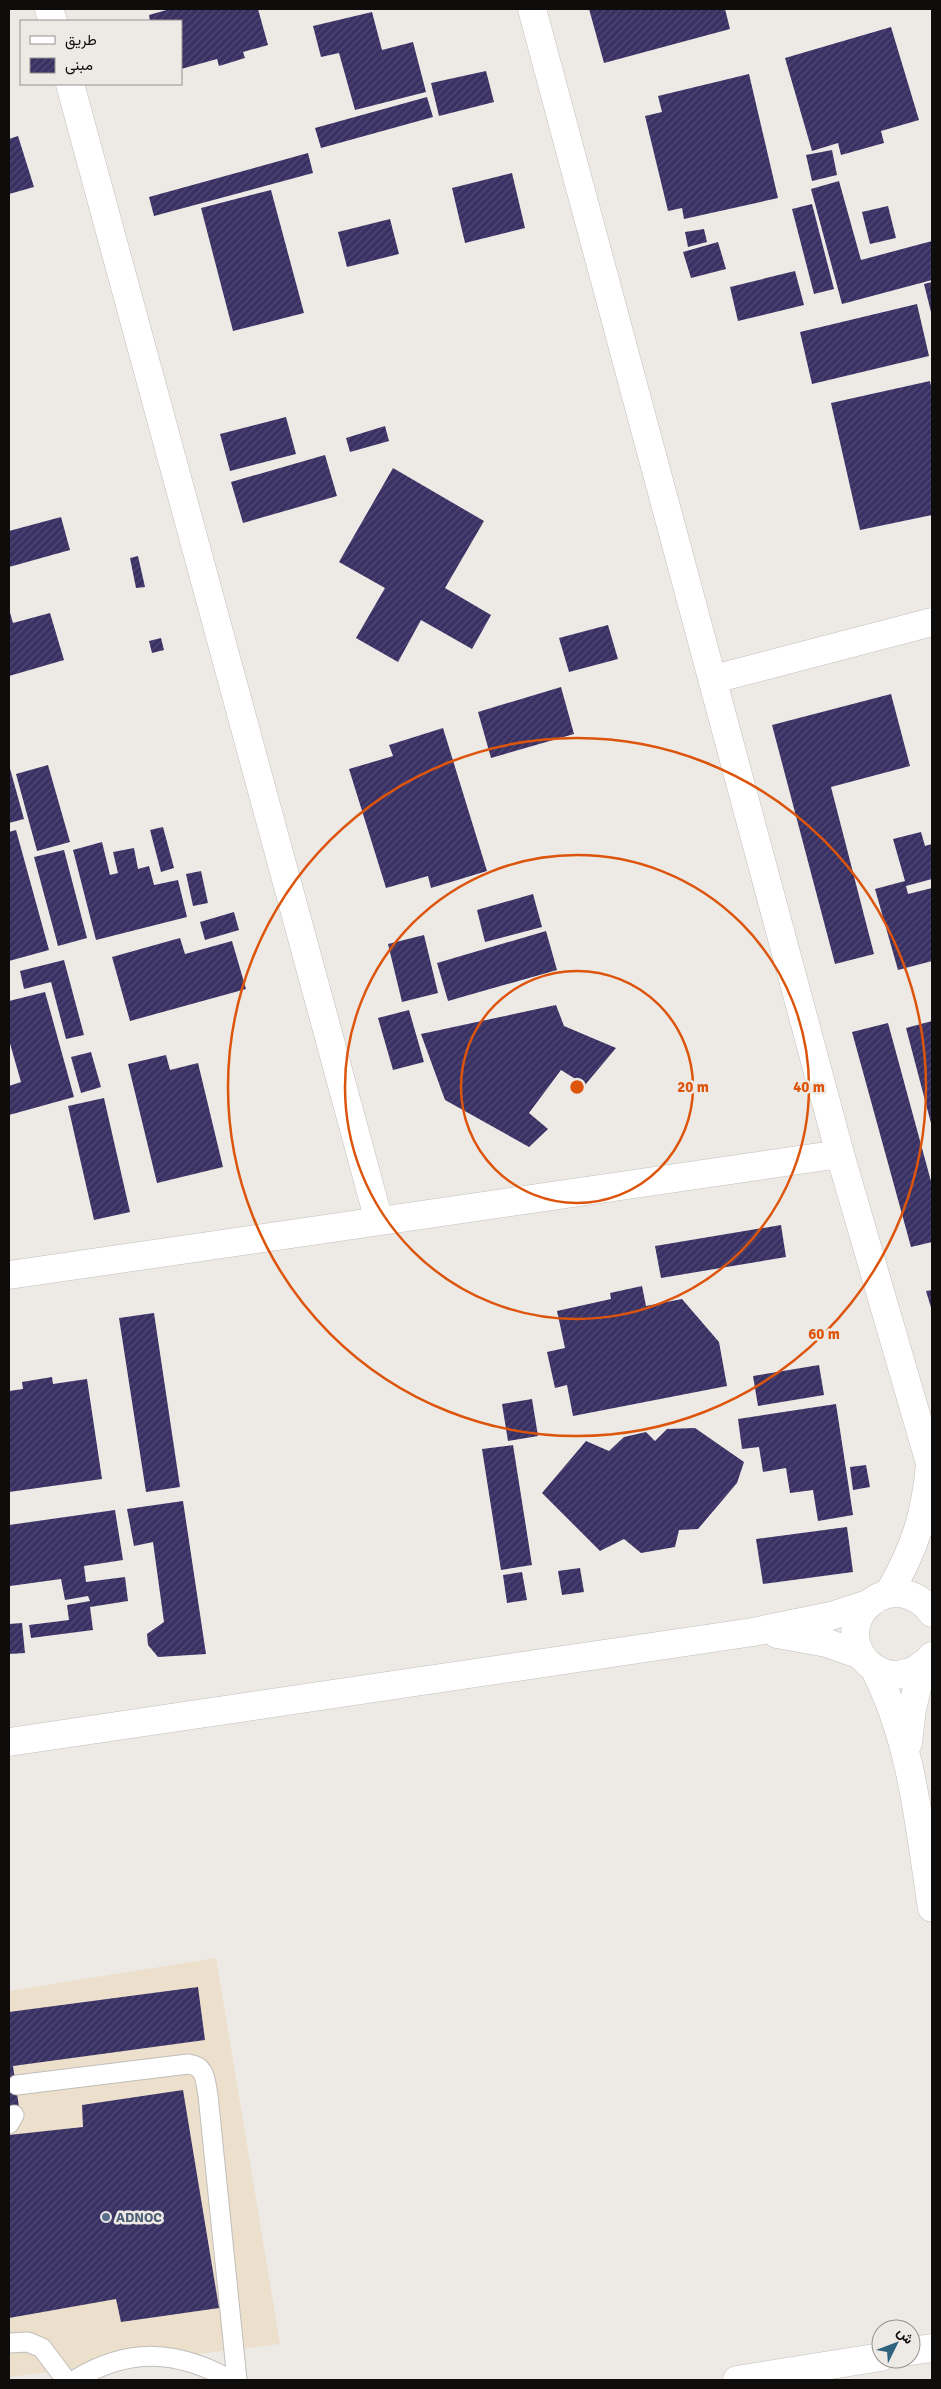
<svg xmlns="http://www.w3.org/2000/svg" width="941" height="2389" viewBox="0 0 941 2389" font-family="Signika,Vazirmatn,sans-serif">
	<style>
		.commercial { fill: #ecdfcb }
		.building { fill: url(#building-hatch) }
		.lines { fill: none; stroke-linecap: round; stroke-linejoin: round }
		.lane-casing { stroke: #c1beba; stroke-width: 21 }
		.street-casing { stroke: #c1beba; stroke-width: 29 }
		.highway-casing { stroke: #c1beba; stroke-width: 29 }
		.lane { stroke: #fff; stroke-width: 19 }
		.street { stroke: #fff; stroke-width: 28 }
		.highway { stroke: #fff; stroke-width: 28 }
		.ring { fill: none; stroke: #dd550c; stroke-width: 2.5 }
		.service-dot { fill: #5c6f8a; stroke: #edeae6; stroke-width: 2 }
		.labels { text-anchor: middle; stroke-width: 5; stroke-linejoin: round; paint-order: stroke }
		.service-label { font-size: 14px; font-weight: bold; fill: #4e5e75; stroke: #edeae6; text-anchor: start }
		.centre { fill: #dd550c; stroke: #edeae6; stroke-width: 2.5 }
		.ring-label { font-size: 15px; text-anchor: middle; font-weight: bold; fill: #dd550c; stroke: #edeae6; stroke-width: 5; stroke-linejoin: round; paint-order: stroke }
	</style>
	<defs>
		<pattern id="building-hatch" width="6" height="6" patternUnits="userSpaceOnUse" patternTransform="scale(1.25)"><rect width="6" height="6" fill="#393064"/><path d="M-1 1l2-2M0 6l6-6M5 7l2-2" fill="none" stroke="#524b74"/></pattern>
	</defs>
	<rect width="100%" height="100%" fill="#edeae6"/>
	<!-- commercial -->
	<path class="commercial" d="M216,1958l64,386 -271,33v-386z"/>
	<!-- building -->
	<path class="building" d="M170,9h88l10,36 -25,7 2,6 -26,8 -2,-7 -36,10v-48h-31l-1,-6z
		M589,9h136l5,20 -126,34z
		M372,12l10,38 31,-8 13,50 -71,18 -16,-57 -18,4 -8,-31z
		M891,27l28,93 -38,11 3,12 -43,12 -3,-12 -26,8 -27,-93z
		M486,71l8,31 -55,14 -8,-33z
		M749,74l29,124 -94,21 -2,-11 -14,3 -23,-95 17,-4 -4,-16z
		M427,97l6,20 -112,31 -6,-20z
		M18,136l16,51 -25,7v-55z
		M832,150l5,25 -25,6 -6,-26z
		M308,153l5,20 -159,43 -5,-19z
		M512,173l13,55 -60,15 -13,-55z
		M839,181l22,79 71,-19v39l-90,24 -31,-115z
		M271,190l33,123 -71,18 -32,-123z
		M812,204l22,85 -20,5 -22,-85z
		M888,206l8,32 -26,6 -8,-32z
		M390,219l9,35 -52,13 -9,-35z
		M704,229l3,13 -19,5 -3,-15z
		M718,242l8,27 -35,9 -8,-26z
		M795,271l9,34 -66,16 -8,-34z
		M932,282v34l-8,-32z
		M917,304l12,52 -117,28 -12,-52z
		M930,381l2,11v123l-72,15 -29,-127z
		M286,417l10,37 -66,17 -10,-37z
		M385,426l4,15 -39,11 -4,-14z
		M325,455l12,41 -94,27 -12,-41z
		M393,468l91,53 -39,67 46,27 -19,34 -51,-29 -23,42 -42,-24 29,-50 -46,-26z
		M61,517l9,33 -61,17v-36z
		M138,556l7,31 -9,1 -6,-30z
		M9,609l4,14 37,-10 14,47 -55,16z
		M608,625l10,34 -49,13 -10,-34z
		M161,638l3,12 -12,3 -3,-12z
		M561,687l13,47 -83,24 -13,-46z
		M891,694l19,72 -79,21 43,167 -39,10 -63,-239z
		M443,728l44,143 -56,17 -3,-12 -42,12 -37,-119 44,-13 -4,-11z
		M9,765l15,54 -15,4z
		M48,765l22,77 -33,9 -21,-77z
		M163,827l11,41 -13,4 -11,-42z
		M16,830l33,120 -40,11v-129z
		M921,832l4,14 7,-2v35l-26,7 2,8 24,-6v73l-34,9 -23,-81 30,-8 -12,-42z
		M102,842l8,33 8,-2 -5,-21 21,-4 4,21 11,-3 5,19 24,-5 9,37 -91,23 -23,-90z
		M64,850l23,88 -29,8 -24,-89z
		M201,871l7,32 -15,3 -7,-32z
		M533,894l9,33 -57,15 -8,-32z
		M234,912l5,18 -34,10 -5,-18z
		M546,931l11,39 -109,31 -11,-38z
		M424,935l14,58 -36,9 -14,-58z
		M180,938l5,16 47,-13 14,48 -116,32 -18,-64z
		M64,960l20,75 -18,4 -15,-57 -27,7 -4,-18z
		M45,992l29,105 -65,18v-29l12,-4 -12,-42v-39z
		M556,1005l8,21 52,22 -31,37 -24,-15 -32,43 19,16 -19,18 -84,-47 -24,-66z
		M409,1010l15,52 -31,8 -15,-52z
		M932,1021v106l-26,-99z
		M888,1023l44,162v57l-21,5 -59,-215z
		M91,1052l10,35 -20,6 -10,-36z
		M166,1055l4,15 28,-7 25,104 -66,16 -29,-119z
		M104,1098l26,114 -36,8 -26,-114z
		M781,1225l5,32 -125,21 -6,-32z
		M642,1286l4,20 36,-7 37,43 8,44 -154,30 -6,-31 -12,3 -8,-36 18,-4 -8,-37 54,-12 -1,-6z
		M932,1290v21l-6,-20z
		M154,1313l26,174 -34,5 -27,-174z
		M819,1365l5,30 -66,11 -5,-30z
		M52,1377l1,7 34,-5 15,100 -93,13v-101l14,-2 -1,-7z
		M532,1399l6,37 -30,5 -6,-37z
		M836,1404l17,111 -35,6 -5,-31 -23,3 -4,-25 -23,4 -4,-25 -17,2 -4,-30z
		M695,1428l49,34 -7,21 -39,46 -19,1 -4,17 -34,6 -17,-14 -24,12 -58,-58 44,-52 23,10 15,-14 22,-5 9,9 12,-12z
		M513,1445l19,120 -31,5 -19,-121z
		M866,1465l4,22 -17,3 -3,-23z
		M183,1501l23,153 -48,3 -10,-12 -1,-11 17,-12 -11,-80 -19,4 -7,-37z
		M115,1510l8,50 -39,6 2,16 39,-5 3,24 -38,6 3,23 -62,8 -2,-13 40,-5 -2,-15 23,-4 -2,-5 -23,4 -4,-21 -51,7 -1,-61z
		M847,1527l6,45 -90,12 -7,-45z
		M580,1568l4,24 -22,3 -4,-24z
		M522,1572l5,28 -20,3 -4,-28z
		M22,1623l3,30 -16,1v-30z
		M198,1987l7,53 -192,26 7,48 -11,2v-104z
		M183,2090l36,218 -98,14 -5,-23 -107,19v-183l74,-8 -1,-22z"/>
	<g class="lines">
		<defs>
			<path id="lane" d="M17,2085l171,-21c18,2 17,16 20,31l29,285
				M9,2124l5,-9
				M9,2343l19,-1 14,6 24,32
				M75,2380c54,-33 102,-30 156,0"/>
			<path id="street" d="M49,9l4,12
				M532,9l308,1145 92,316
				M70,84l309,1137
				M714,679l218,-57
				M9,1275l831,-121
				M889,1593c26,-45 36,-77 41,-128
				M932,1613c-9,-13 -22,-20 -38,-20 -12,1 -22,7 -30,16 -31,40 26,95 68,47
				M777,1634l50,9 34,12
				M875,1670c38,75 44,156 57,238
				M9,1742l744,-110 78,-16 37,-12
				M908,1743l4,-34 10,-42"/>
			<path id="highway" d="M911,2351l21,-3
				M737,2380l144,-23"/>
		</defs>
		<!-- lane casing -->
		<use href="#lane" class="lane-casing"/>
		<!-- street casing -->
		<use href="#street" class="street-casing"/>
		<!-- highway casing -->
		<use href="#highway" class="highway-casing"/>
		<!-- lane -->
		<use href="#lane" class="lane"/>
		<!-- street -->
		<use href="#street" class="street"/>
		<!-- highway -->
		<use href="#highway" class="highway"/>
	</g>
	<!-- distance rings -->
	<g class="ring">
		<circle cx="577" cy="1087" r="116"/>
		<circle cx="577" cy="1087" r="232"/>
		<circle cx="577" cy="1087" r="349"/>
	</g>
	<!-- markers -->
	<circle class="service-dot" cx="106" cy="2217" r="5"/>
	<g class="labels">
		<!-- service labels -->
		<g class="service-label">
			<text x="116" y="2222">ADNOC</text>
		</g>
	</g>
	<circle cx="577" cy="1087" r="8" class="centre"/>
	<g class="ring-label">
		<text x="693" y="1092">20 m</text>
		<text x="809" y="1092">40 m</text>
		<text x="824" y="1339">60 m</text>
	</g>
	<!-- border -->
	<rect width="941" height="2389" fill="none" stroke="#0e0d0b" stroke-width="20"/>
	<!-- legend -->
	<rect x="20" y="20" width="162" height="65" fill="#edeae6" stroke="#94928e"/>
	<rect x="30" y="36" width="25" height="8" fill="#ffffff" stroke="#94928e"/>
	<text x="65" y="45" font-size="15" fill="#0e0d0b">طريق</text>
	<rect x="30" y="58" width="25" height="15" fill="url(#building-hatch)" stroke="#94928e"/>
	<text x="65" y="70" font-size="15" fill="#0e0d0b">مبنى</text>
	<!-- north arrow -->
	<g transform="translate(896 2344) rotate(48)"><circle r="24" fill="#edeae6" stroke="#94928e"/>
	<path d="M0-4L9 19L0 12L-9 19Z" fill="#306380"/>
	<text y="-8" font-size="14" font-weight="bold" text-anchor="middle" fill="#0e0d0b">ش</text>
	</g>
</svg>
